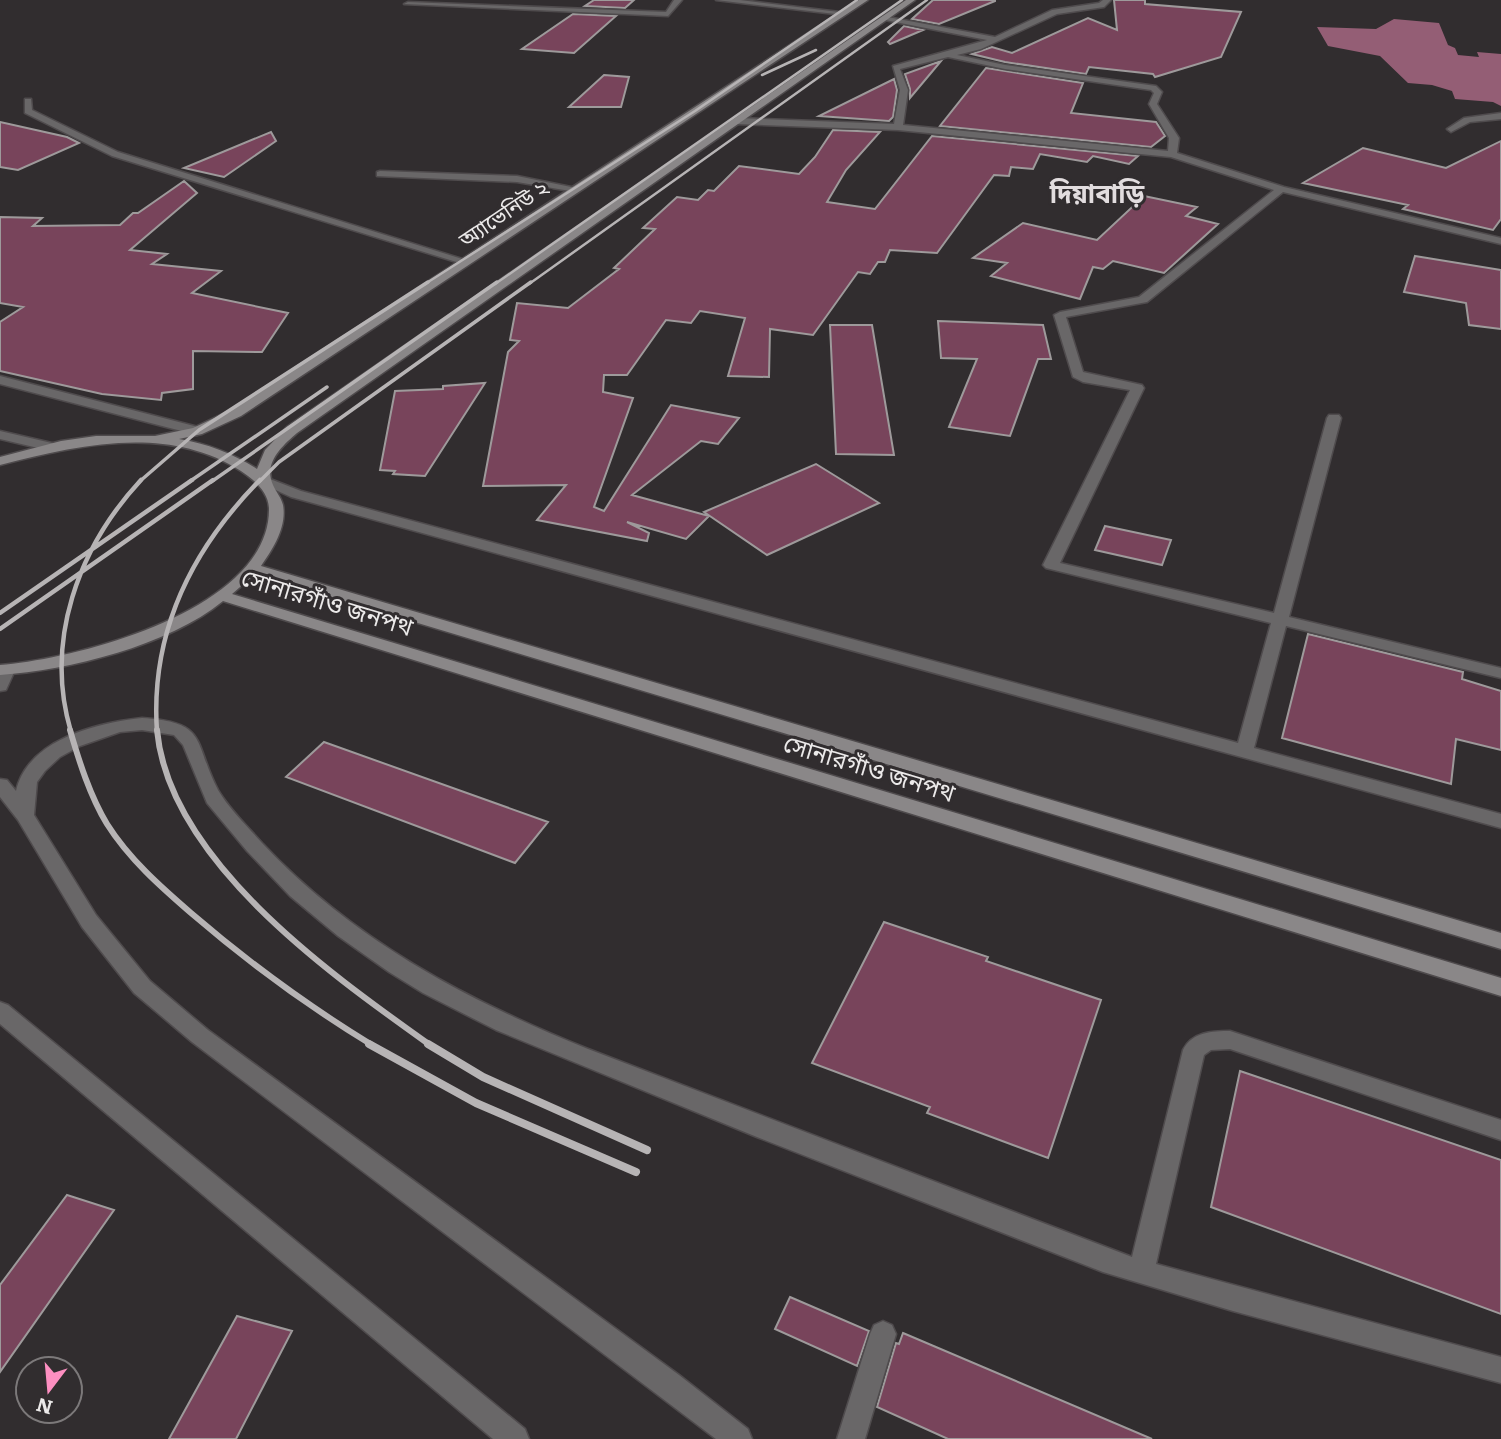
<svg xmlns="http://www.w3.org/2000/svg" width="1501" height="1439" viewBox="0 0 1501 1439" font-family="Literata,'Noto Sans Bengali',serif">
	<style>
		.water { fill: #945e75 }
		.building { fill: #78445b; stroke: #9e9a9b; stroke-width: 2 }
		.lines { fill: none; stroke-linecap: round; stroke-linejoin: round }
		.lane-casing { stroke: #4f4b4d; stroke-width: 3 }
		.street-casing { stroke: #4f4b4d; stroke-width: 3 }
		.secondary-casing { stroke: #4f4b4d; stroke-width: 3 }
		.lane { fill: #696768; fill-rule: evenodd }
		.street { fill: #696768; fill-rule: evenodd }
		.secondary { fill: #8a8788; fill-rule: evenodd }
		.rail-far4 { stroke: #b7b4b5; stroke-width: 2.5 }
		.rail-far3 { stroke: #b7b4b5; stroke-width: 3.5 }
		.rail-far2 { stroke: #b7b4b5; stroke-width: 4.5 }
		.rail-far1 { stroke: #b7b4b5; stroke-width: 6 }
		.rail { stroke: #b7b4b5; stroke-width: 8 }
		.labels { text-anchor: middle; stroke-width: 6; stroke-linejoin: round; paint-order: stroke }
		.far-street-label { font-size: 21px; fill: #eceaea; stroke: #312d2f }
		.street-label { font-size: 24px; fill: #eceaea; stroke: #312d2f }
		.far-district-label { font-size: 26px; font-weight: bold; fill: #e2dddf; stroke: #312d2f }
	</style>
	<rect width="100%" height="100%" fill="#312d2f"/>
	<!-- water -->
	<path class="water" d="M1394,19l45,4 9,22 7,3 3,7 21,2 -2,-5 24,2v52l-8,-4 -38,-3 -3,-8 -20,-6 -24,-2 -28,-27 -52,-10 -11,-19 59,2z"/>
	<!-- building -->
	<path class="building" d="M594,0h40l-9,8 -40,-2z
		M933,0h62v1l-56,23 -27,-5z
		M1114,0h31v4l96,8 -20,45 -66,20 -2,-3 -64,-7 -3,7 -81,-12 -33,-8 20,-7 20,6 76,-35 29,12z
		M573,14l43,2 -42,37 -52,-4z
		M904,26l19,4 -33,14 -2,-2z
		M941,61l-31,37v-9l-5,-15z
		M986,68l97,15 -12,30 85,9 9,14 -14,11 -211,-21z
		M604,75l25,2 -8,30h-52z
		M894,79l3,11 -4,27 -4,4 -70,-5z
		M0,122l67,15 12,6 -61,27 -18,-3z
		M833,130l47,2 -34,38 -19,32 48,7 57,-73 206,20 -9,8 -36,-8 -6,6 -47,-8 -7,15 -22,-2 -2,9 -15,-1 -57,78 -47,-3 -5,12h-7l-8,12 -12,-2 -45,63 -43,-6 -1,48 -41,-1 17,-58 -45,-7 -9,12 -25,-3 -39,55h-23l-1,17 30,6 -39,109 10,4 67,-106 68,13 -21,26 -17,-3 -69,54 77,21 -23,23 -59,-17 22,11 -2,8 -110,-21 29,-35 -83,1 25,-134 11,-11 -9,-1 7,-37 51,5 51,-39 -5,-1 41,-39 -12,-1 34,-31 21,3 10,-10 6,1 25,-25 60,8 16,-17z
		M271,132l5,9 -52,36 -40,-9z
		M1501,141v78l-8,11 -90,-21 5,-4 -105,-22 60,-35 83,20z
		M184,181l13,12 -67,57 37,4 -15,10 69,7 -29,22 96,20 -26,39 -69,-1v38l-31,4 -1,7 -59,-6 -102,-23v-49l23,-15 -23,-4v-86l42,1 -9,8 87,-1 13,-12h5z
		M1144,196l53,11 -11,9 32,8 -54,49 -51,-12 -10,8 -10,-2 -13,32 -89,-23 16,-13 -34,-5 50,-35 74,17z
		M1415,256l86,14v59l-32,-4 -3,-22 -62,-11z
		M938,321l105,4 8,34h-13l-28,77 -61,-9 28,-68 -36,-1z
		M830,325h42l22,130 -58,-1z
		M485,383l-60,93 -32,-2 2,-3 -15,-1 15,-79 48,-2v-3z
		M816,464l63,39 -112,52 -63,-43z
		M1105,526l66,14 -9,25 -67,-15z
		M1308,634l155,38 -1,7 39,12v59l-45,-11 -5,45 -169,-46z
		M324,742l224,80 -33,41 -229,-86z
		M884,922l104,35 -2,4 115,39 -53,158 -121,-45 3,-6 -118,-44z
		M1240,1071l261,89v154l-290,-107z
		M67,1195l47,15 -114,162v-87z
		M790,1297l79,34 -12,35 -82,-37z
		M237,1316l55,15 -56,108h-67z
		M903,1333l249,106h-204l-71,-32 19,-64 3,1z"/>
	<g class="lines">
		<defs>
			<path id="lane" d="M674,0h8l-14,16 -264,-12 4,-2 258,10z
				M716,0h24l108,13 -4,2z
				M142,718c67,4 51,24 76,72 11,19 30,37 44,53 91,97 204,157 326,206l544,208 51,-207c9,-18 29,-19 47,-19l271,89v20l-271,-91 -19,1 -7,5 -48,209 345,93v26l-268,-72 -130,-39 -346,-135 -261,-107 -73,-37 -34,-21 -51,-36 -48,-40 -43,-45 -40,-48 -24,-58 -9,-10 -32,-5 -22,2 -40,14 -20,11 -15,14 -8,11 -3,33 62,100 54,66 58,49 471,345 69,54 4,10h-36l-524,-397 -58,-49 -52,-66 -64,-107 -18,-23v-18l7,1 9,11c12,-52 81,-68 126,-73z
				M883,1321l9,4 4,9 -31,105h-28l33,-105 4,-9z"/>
			<path id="street" d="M1103,0h8l-7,7 -47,7 -76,35 -24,6 48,10 151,21 6,6 -5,12 22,34 -2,15 107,34 217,51v6l-218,-52 -136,110 -81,15 17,55 59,13 2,3 -84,175 214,50 53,-195 2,-3h10l2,3 -52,199 212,51v10l-215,-52 -32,122 247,66v14l-1210,-331 -33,-15 2,-3h10l31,12 937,252 33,-120 -225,-55 -3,-3 87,-175 -47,-8 -10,-5 -19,-62 6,-3 79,-15 135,-107 -103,-33 -273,-27 -161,-6 -4,-3 4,-3 157,6 6,-34 -7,-24 94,-26 -102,-20 -3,-4 113,21 57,-27 47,-7zM948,57l57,12 146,21 3,3 -5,11 20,34 -1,13 -265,-26 5,-35 -8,-21z
				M25,99h6l1,11 86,42 354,110 -9,2 -351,-108 -87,-43z
				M1501,113v6l-31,3 -19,10 -4,-3 17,-11z
				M380,171l137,5 64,13 -5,3 -59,-10 -140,-6v-4z
				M0,376l202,52 2,3 -7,4 -197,-51z
				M0,431l56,13 2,3 -7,4 -51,-12z
				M7,665l8,5 -9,20 -6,1v-23z
				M0,1002l8,3 517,424 4,10h-36l-493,-415z"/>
			<path id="secondary" d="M859,0h9l-627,416 -39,18 -23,5c29,5 53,14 78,30l8,-19 22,-23 619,-427h9l-618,433c-15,13 -34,30 -24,52 3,7 8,12 10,20 4,22 -10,44 -22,61l1240,367v16l-1246,-375 -23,20 1269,384v18l-1278,-395c-55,45 -154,69 -223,74v-10c78,-6 271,-56 269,-157 -1,-17 -15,-28 -28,-37 -74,-47 -162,-26 -241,-6v-8l61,-16 35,-5h59l38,-8 38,-18z"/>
		</defs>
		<!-- lane casing -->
		<use href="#lane" class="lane-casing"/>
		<!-- street casing -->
		<use href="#street" class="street-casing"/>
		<!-- secondary casing -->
		<use href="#secondary" class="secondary-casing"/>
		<!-- lane -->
		<use href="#lane" class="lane"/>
		<!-- street -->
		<use href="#street" class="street"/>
		<!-- secondary -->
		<use href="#secondary" class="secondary"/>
		<!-- rail-far4 -->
		<path class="rail-far4" d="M762,75l54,-25
			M425,284l270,-173 162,-111
			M495,284l407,-284
			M529,284l398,-284"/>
		<!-- rail-far3 -->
		<path class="rail-far3" d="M139,482l60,-52 229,-148
			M189,482l138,-95
			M211,482l286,-200
			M259,482l20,-20 252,-180"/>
		<!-- rail-far2 -->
		<path class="rail-far2" d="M0,613l192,-133
			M0,629l213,-149
			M71,732c-27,-91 7,-184 70,-252
			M157,732c-7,-99 35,-183 103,-252"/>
		<!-- rail-far1 -->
		<path class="rail-far1" d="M70,730c9,31 20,66 37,94 22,35 54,63 84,89 57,49 117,93 181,132
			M157,730c12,131 175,245 273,315"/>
		<!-- rail -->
		<path class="rail" d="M369,1044l107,59 160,69
			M428,1044l55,33 164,73"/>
	</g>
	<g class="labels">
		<!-- far-street labels -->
		<g class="far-street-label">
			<text transform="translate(504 214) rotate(-34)" y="7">অ্যাভেনিউ ২</text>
		</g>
		<!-- street labels -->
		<g class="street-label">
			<text transform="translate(327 603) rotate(17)" y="8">সোনারগাঁও জনপথ</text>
			<text transform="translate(869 769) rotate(17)" y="8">সোনারগাঁও জনপথ</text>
		</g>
		<!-- far-district labels -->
		<g class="far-district-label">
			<text x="1097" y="203">দিয়াবাড়ি</text>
		</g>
	</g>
	<!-- north arrow -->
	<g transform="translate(49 1390) rotate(196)"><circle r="33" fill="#312d2f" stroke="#7c797a" stroke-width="2"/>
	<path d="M0-5L12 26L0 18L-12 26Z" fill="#fd8fc1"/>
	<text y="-10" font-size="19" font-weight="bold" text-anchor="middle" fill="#eceaea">N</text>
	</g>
</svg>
